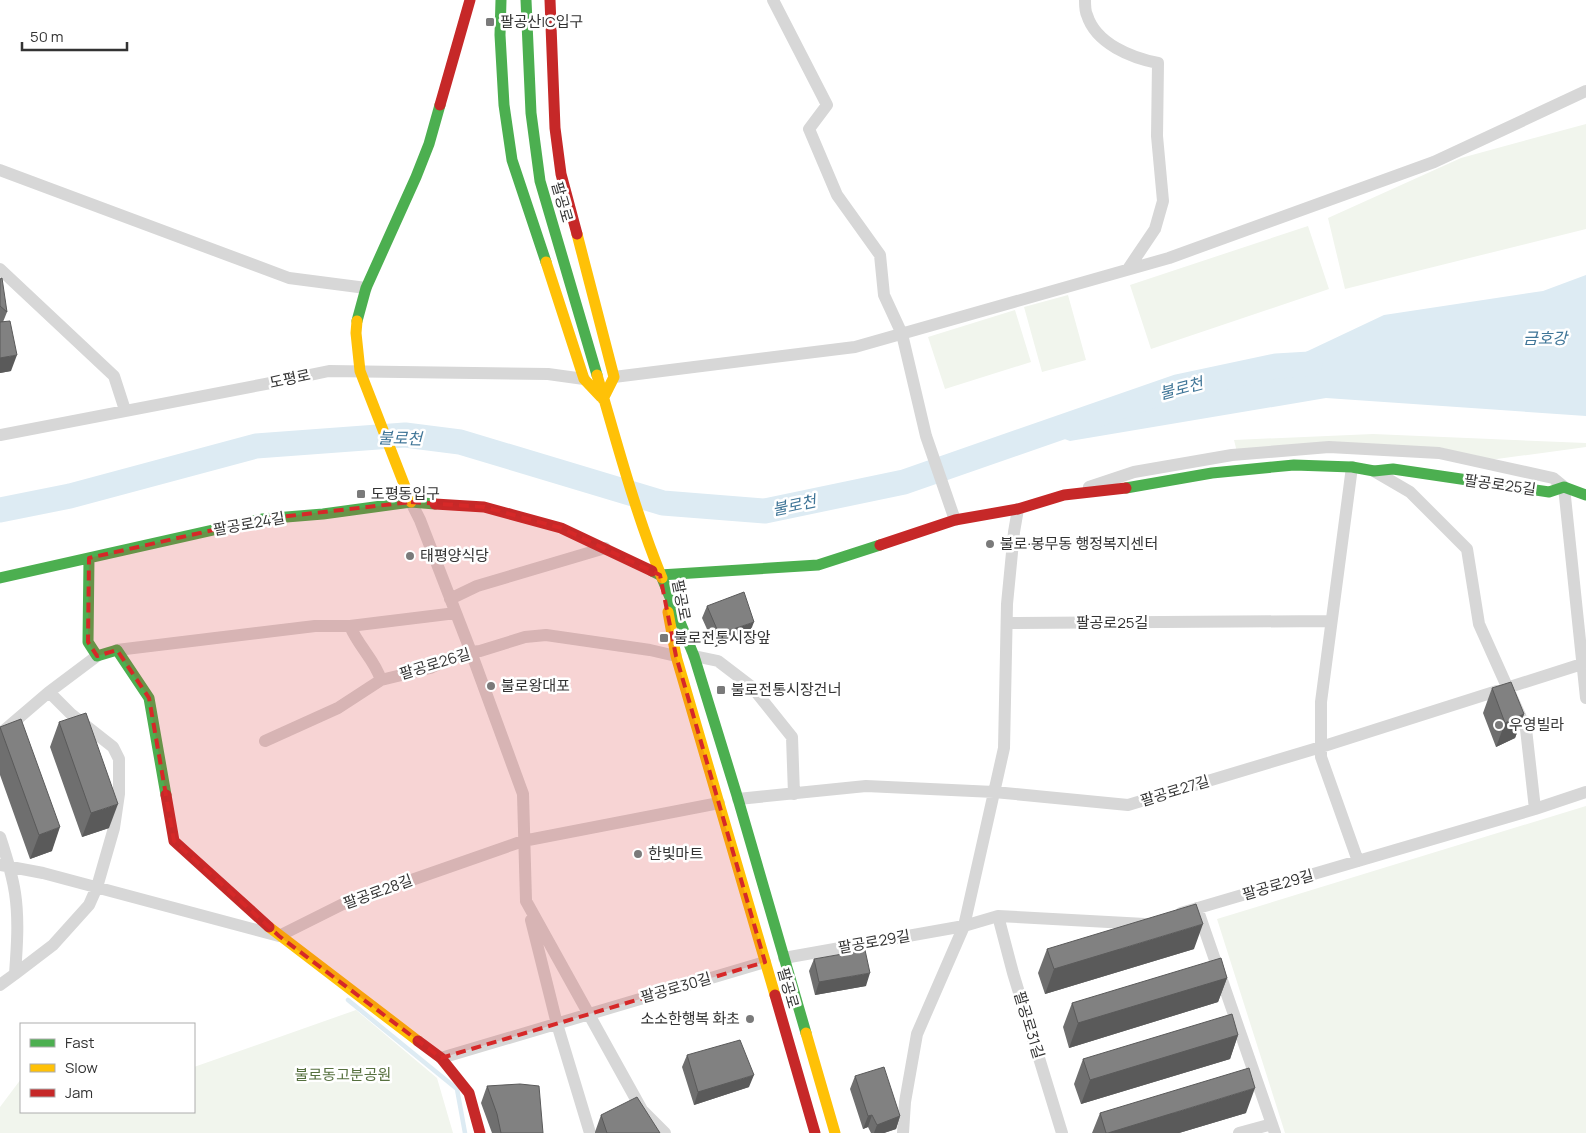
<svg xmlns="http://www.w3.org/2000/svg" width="1586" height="1133" viewBox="0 0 1586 1133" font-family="Manrope,'Noto Sans KR',sans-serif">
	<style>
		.green { fill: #f1f5ed }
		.water { fill: #ddebf3 }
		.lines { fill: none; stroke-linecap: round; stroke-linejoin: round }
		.stream { stroke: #ddebf3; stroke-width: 4.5 }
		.river { stroke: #ddebf3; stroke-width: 25 }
		.street { stroke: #d7d7d7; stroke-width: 12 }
		.fast { stroke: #4caf50; stroke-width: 11 }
		.slow { stroke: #ffc107; stroke-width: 11 }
		.jam { stroke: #c62828; stroke-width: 11 }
		.wall { fill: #6f6f6f }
		.shaded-wall { fill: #5a5a5a }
		.building { fill: #818181; stroke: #5a5a5a }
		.marked { fill: #d62828; fill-opacity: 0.2; stroke: #d62828; stroke-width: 4; stroke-dasharray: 10 6; stroke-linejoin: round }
		.poi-dot { fill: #7a7a7a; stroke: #fff; stroke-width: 2 }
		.labels { text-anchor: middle; stroke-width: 5; stroke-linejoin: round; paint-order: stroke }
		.poi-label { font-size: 15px; fill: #333; stroke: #fff; text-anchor: start }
		.street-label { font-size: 15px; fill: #333; stroke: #fff }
		.park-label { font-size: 15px; fill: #56703f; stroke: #fff }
		.water-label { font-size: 16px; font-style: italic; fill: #3f7597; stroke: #fff }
	</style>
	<rect width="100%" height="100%" fill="#fff"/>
	<!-- green -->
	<path class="green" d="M1586,124v105l-241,60 -17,-71 133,-60z
		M1308,226l21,63 -178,60 -21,-64z
		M1068,295l18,65 -44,12 -18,-65z
		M1015,310l16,52 -86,27 -17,-52z
		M1373,434l213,9v4l-111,15 -40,-13 -198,3 -3,-12z
		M1586,806v327h-301l-68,-214z
		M356,1010l81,68 16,55h-453v-26l21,-28v33h173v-45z"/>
	<!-- water -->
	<path class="water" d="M1586,275v141l-260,-18 -256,43 -25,-9 132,-45 99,-21 108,-51 159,-24z"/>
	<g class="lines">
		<!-- stream -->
		<path class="stream" d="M348,1000l109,89 8,44"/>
		<!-- river -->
		<path class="river" d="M0,510l70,-14 186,-50 149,-11 55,7 203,61 102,8 139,-29 273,-95 99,-21 34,-2"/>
		<!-- street -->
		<path class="street" d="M773,0l54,105 -18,24 28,66 43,60 4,40 18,39 24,102 29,84
			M1085,0c0,5 0,11 2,15 9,29 45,43 71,48l-1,73 6,65 -8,28 -27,40
			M0,170l289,108 77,10
			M0,269l114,107 11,34
			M614,377l241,-30 314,-89 265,-96 152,-71
			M0,435l276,-53 53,-11 219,3 36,5
			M1352,467l-31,235v55l37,104
			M1374,471l36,21 57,57 12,75 47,105 9,80
			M1089,487l45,-15 98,-17 97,-8 110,6 114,25 11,9 22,211
			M411,502l9,18 51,132 52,142 3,107 116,209 23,23
			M450,599l27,-13 128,-38
			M1007,623l324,-2
			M350,626c8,20 25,34 31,54
			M117,650l198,-24h35l106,-13
			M694,656l24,5 34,26 40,50 2,57
			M0,734l49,-42 48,-36
			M265,741l73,-33 43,-28 49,-12 32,-15 18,-2 45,-14 21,-2 104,15 26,6
			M738,799l128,-13 128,6 134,13 193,-58 261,-83
			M0,837c6,18 12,36 15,56 4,26 2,54 0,81l-15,11
			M0,865l43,8 236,63 64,-32 180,-63 196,-38
			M1197,908l78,225
			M1181,913l354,-104 51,-17
			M998,916l15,57 49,160
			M531,920l26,104 33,109
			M784,958l180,-32 34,-10 147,8
			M15,974l38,-29 36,-40 8,-18 17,-59 5,-34v-35l-6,-12 -42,-33 -22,-22
			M441,1058l324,-96
			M903,1133l2,-31 12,-68 47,-108 40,-178 3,-144 7,-72 4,-23
			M1239,1133l33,-9"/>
		<!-- fast -->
		<path class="fast" d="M501,0l-1,35 4,70 8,55 34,102
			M526,0l5,113 9,68 57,194
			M357,321l9,-33 50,-111 13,-33 11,-39
			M1126,488l86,-15 82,-8 58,2 22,4 19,-2 156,23 15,-5 22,8
			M89,558l-1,84 9,14 20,-6 32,48 17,97
			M652,571l8,4 158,-10 62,-20
			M0,578l262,-59 61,-5 88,-12 24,2
			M662,578l32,78 44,143 68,234"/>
		<!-- slow -->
		<path class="slow" d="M577,234l37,143 -11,22
			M546,262l38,117 17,18
			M357,321l-1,12 4,38 51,131
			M597,375c20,68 38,137 65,203
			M668,612l8,44 99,339
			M269,927l149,114
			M806,1033l29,100"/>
		<!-- jam -->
		<path class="jam" d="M550,0l5,128 6,46 16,60
			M440,105l30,-105
			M435,504l49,3 77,21 91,43
			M880,545l75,-25 63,-11 46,-14 62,-7
			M166,795l8,46 95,86
			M775,995l40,138
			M418,1041l23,17 28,35 11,40"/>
	</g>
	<!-- wall -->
	<path class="wall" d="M0,279l7,33 -4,10 8,49 -11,2z
		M707,606l42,29 -34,12 -13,-29z
		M1492,688l32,26 -9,24 -19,9 -13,-34z
		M59,722l50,106 -27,9 -32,-90z
		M0,727l52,124 -22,8 -30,-84z
		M1047,949h147l-149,45 -7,-21z
		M814,959l52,27 -51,9 -6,-24z
		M1227,978l-9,24 -149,46 -6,-21 9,-24z
		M1238,1035l-8,24 -149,45 -7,-20 9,-25z
		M687,1055l62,32 -55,18 -12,-38z
		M855,1076l45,40 -4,13 -12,4h-13l-3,-6 -5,2 -13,-40z
		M487,1086l56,47h-51l-11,-30z
		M1100,1113h146l-67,20h-87z
		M601,1115l59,18h-65v-1z"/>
	<!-- shaded-wall -->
	<path class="shaded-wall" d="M17,355l-6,16 -11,2v-15z
		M754,622l-5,13 -34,12 4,-13z
		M1524,714l-9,24 -19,9 9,-24z
		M118,804l-9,24 -27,9 9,-24z
		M60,827l-8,24 -22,8 9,-24z
		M1203,924l-9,25 -149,45 9,-25z
		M870,973l-4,13 -51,9 4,-13z
		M1227,978l-9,24 -149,46 9,-25z
		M1238,1035l-8,24 -149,45 9,-24z
		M754,1075l-5,12 -55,18 4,-13z
		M1255,1088l-9,25 -67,20h-71z
		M872,1115l-4,12 -5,2 5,-13z
		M900,1116l-4,13 -12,4h-10l3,-8z"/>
	<!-- building -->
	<path class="building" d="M2,278l5,34 -7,-6v-27z
		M10,321l7,34 -17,3v-36z
		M744,592l10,30 -35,12 -12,-28z
		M1511,682l13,32 -19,9 -13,-35z
		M86,713l32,91 -27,9 -32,-91z
		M21,719l39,108 -21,8 -39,-108z
		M1196,904l7,20 -149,45 -7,-20z
		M865,950l5,23 -51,9 -5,-23z
		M1221,958l6,20 -149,45 -6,-20z
		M1232,1014l6,21 -148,45 -7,-21z
		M740,1040l14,35 -56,17 -11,-37z
		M884,1067l16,49 -23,9 -5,-10 -4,1 -13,-40z
		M1249,1068l6,20 -147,45h-2l-6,-20z
		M520,1084l19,2 4,47h-42l-4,-19 -10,-28z
		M637,1097l23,36h-53l-6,-18z"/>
	<!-- marked area -->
	<path class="marked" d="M411,502l73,5 77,21 99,47 16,81 89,306 -324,96 -162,-122 -105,-95 -25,-143 -32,-48 -20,6 -9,-14 1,-84 173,-39z"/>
	<!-- markers -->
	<g class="poi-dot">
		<rect x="485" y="17" width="10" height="10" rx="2.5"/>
		<rect x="356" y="489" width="10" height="10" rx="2.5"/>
		<circle cx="990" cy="544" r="5"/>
		<circle cx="410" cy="556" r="5"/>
		<rect x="659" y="633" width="10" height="10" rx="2.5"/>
		<circle cx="491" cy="686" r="5"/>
		<rect x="716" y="685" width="10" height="10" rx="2.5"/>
		<circle cx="1499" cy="725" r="5"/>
		<circle cx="638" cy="854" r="5"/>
		<circle cx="750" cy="1019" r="5"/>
	</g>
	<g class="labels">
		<!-- poi labels -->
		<g class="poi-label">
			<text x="500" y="27">팔공산IC입구</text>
			<text x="371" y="499">도평동입구</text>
			<text x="1000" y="549">불로·봉무동 행정복지센터</text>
			<text x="420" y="561">태평양식당</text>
			<text x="674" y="643">불로전통시장앞</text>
			<text x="501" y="691">불로왕대포</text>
			<text x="731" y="695">불로전통시장건너</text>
			<text x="1509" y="730">우영빌라</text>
			<text x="648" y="859">한빛마트</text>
			<text x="740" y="1024" text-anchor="end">소소한행복 화초</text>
		</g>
		<!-- street labels -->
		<g class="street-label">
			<text transform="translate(562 202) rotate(74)" y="5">팔공로</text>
			<text transform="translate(290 379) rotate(-12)" y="5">도평로</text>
			<text transform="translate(1500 485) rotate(8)" y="5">팔공로25길</text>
			<text transform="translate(249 524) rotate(-10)" y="5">팔공로24길</text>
			<text transform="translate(681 600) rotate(79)" y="5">팔공로</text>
			<text x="1112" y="628">팔공로25길</text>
			<text transform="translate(435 664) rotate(-17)" y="5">팔공로26길</text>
			<text transform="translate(1175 791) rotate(-17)" y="5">팔공로27길</text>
			<text transform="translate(1278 885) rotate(-16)" y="5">팔공로29길</text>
			<text transform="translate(378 892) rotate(-20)" y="5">팔공로28길</text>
			<text transform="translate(874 942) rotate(-10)" y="5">팔공로29길</text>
			<text transform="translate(676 988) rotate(-16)" y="5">팔공로30길</text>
			<text transform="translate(788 988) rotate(74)" y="5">팔공로</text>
			<text transform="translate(1029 1025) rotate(73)" y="5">팔공로31길</text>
		</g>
		<!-- park labels -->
		<g class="park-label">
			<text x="343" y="1080">불로동고분공원</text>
		</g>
		<!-- water labels -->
		<g class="water-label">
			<text x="1545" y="344">금호강</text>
			<text transform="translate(1181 388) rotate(-15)" y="6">불로천</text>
			<text transform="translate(400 438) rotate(1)" y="6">불로천</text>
			<text transform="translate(794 505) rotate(-12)" y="6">불로천</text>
		</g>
	</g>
	<!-- legend -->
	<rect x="20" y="1023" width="175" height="90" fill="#ffffff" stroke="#adadad"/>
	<rect x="30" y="1039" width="25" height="8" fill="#4caf50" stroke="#adadad"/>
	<text x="65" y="1048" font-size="15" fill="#333333">Fast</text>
	<rect x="30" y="1064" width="25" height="8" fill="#ffc107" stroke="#adadad"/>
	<text x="65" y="1073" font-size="15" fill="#333333">Slow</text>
	<rect x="30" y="1089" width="25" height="8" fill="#c62828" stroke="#adadad"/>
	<text x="65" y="1098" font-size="15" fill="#333333">Jam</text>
	<!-- scale -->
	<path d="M22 42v8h105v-8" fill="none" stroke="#333333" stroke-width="2.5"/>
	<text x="30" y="42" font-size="15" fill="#333333" stroke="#ffffff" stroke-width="4" paint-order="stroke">50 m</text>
</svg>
